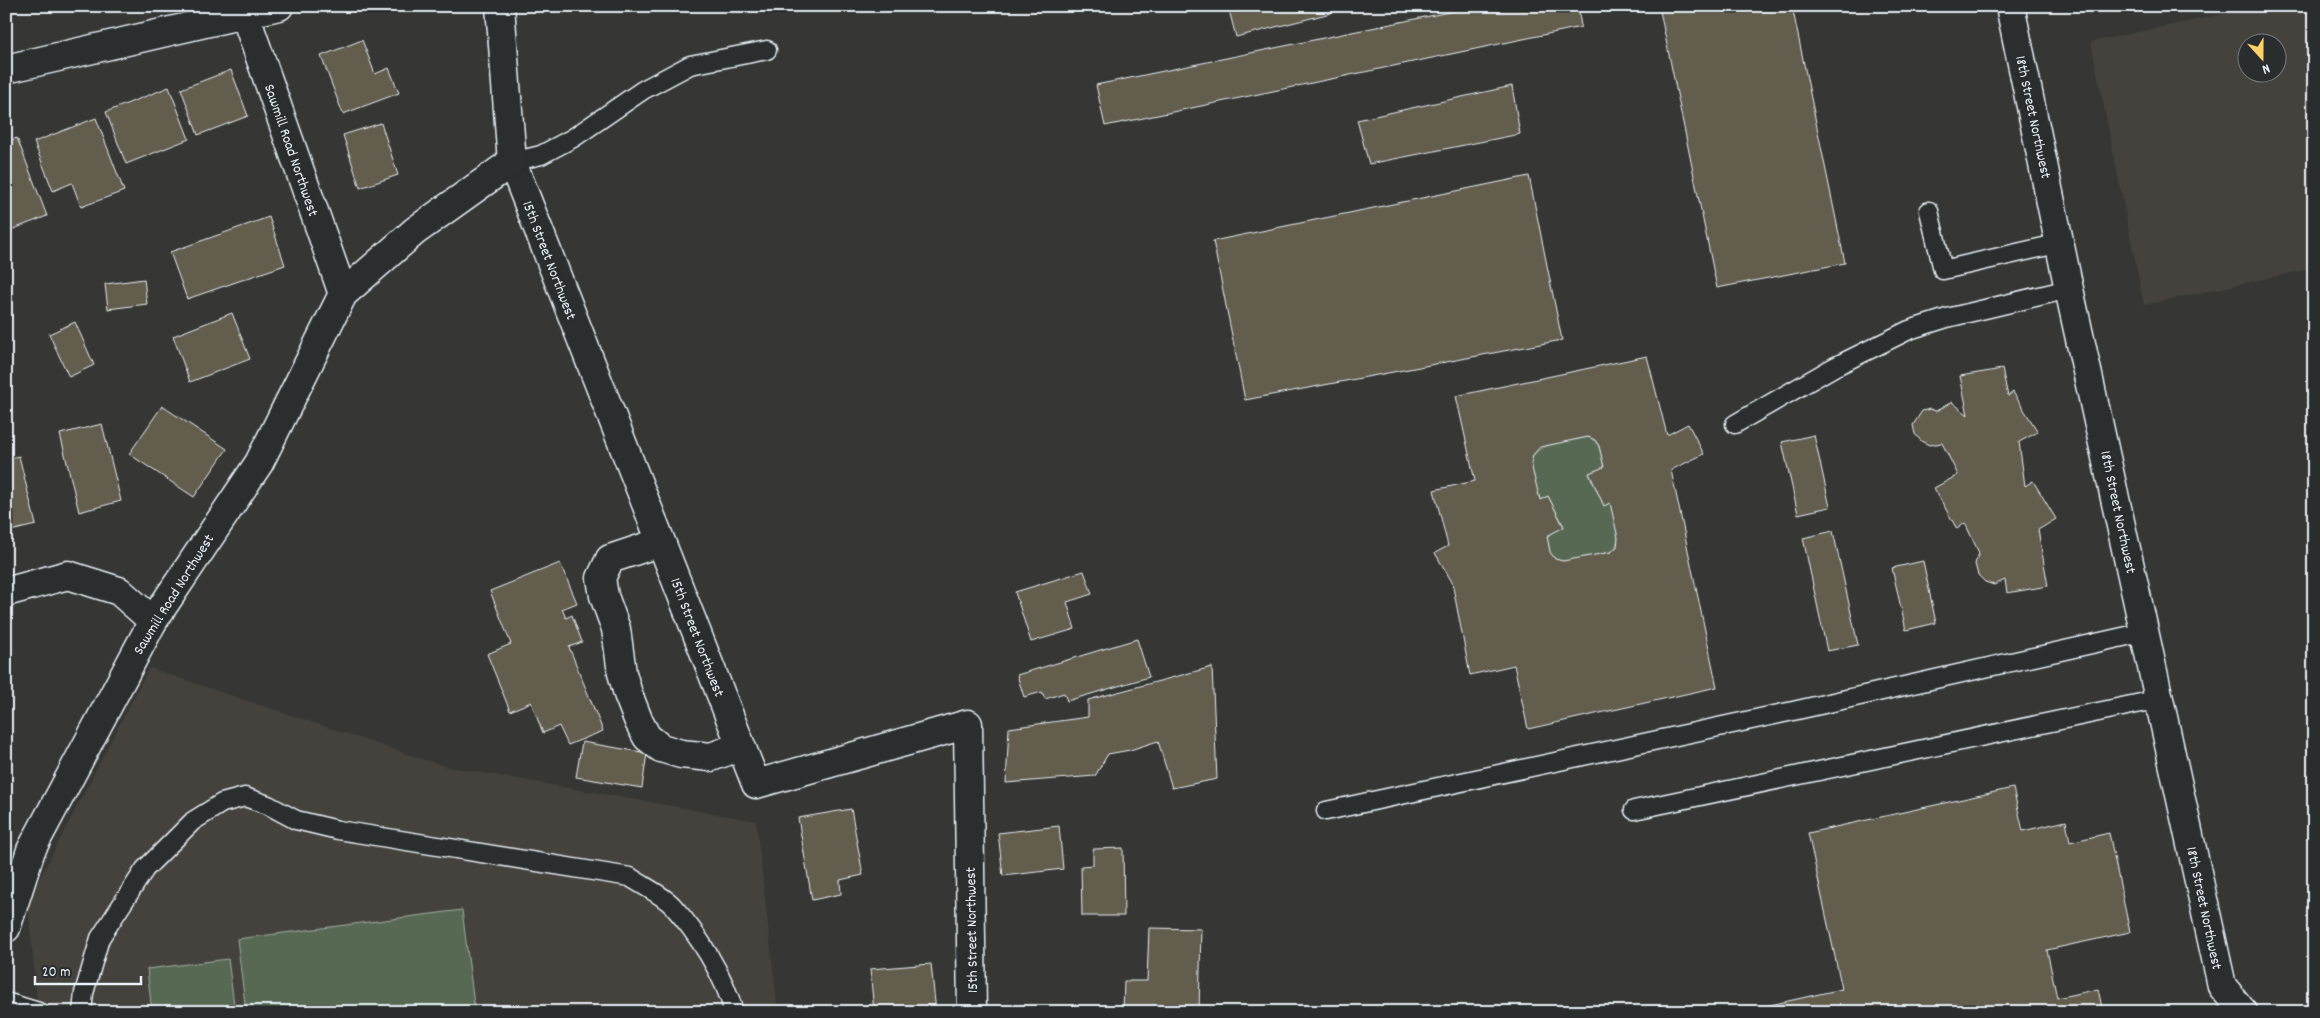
<svg xmlns="http://www.w3.org/2000/svg" width="2320" height="1018" viewBox="0 0 2320 1018" font-family="Dekko,sans-serif">
	<style>
		.built { fill: #44423c; fill-rule: evenodd }
		.green { fill: #596952; stroke: #a0ada5 }
		.building { fill: #645d4d; stroke: #e8f1f8; fill-rule: evenodd }
		.lines { fill: none; stroke-linecap: round; stroke-linejoin: round }
		.lane-casing { stroke: #e8f1f8; stroke-width: 21 }
		.street-casing { stroke: #e8f1f8; stroke-width: 31 }
		.secondary-casing { stroke: #e8f1f8; stroke-width: 31 }
		.lane { stroke: #2a2d2e; stroke-width: 18 }
		.street { stroke: #2a2d2e; stroke-width: 28 }
		.secondary { stroke: #2a2d2e; stroke-width: 28 }
		.labels { text-anchor: middle; stroke-width: 4.5; stroke-linejoin: round; paint-order: stroke }
		.street-label { font-size: 15px; fill: #e8f1f8; stroke: #2a2d2e }
	</style>
	<rect width="100%" height="100%" fill="#363734"/>
	<filter id="ink" filterUnits="userSpaceOnUse"><feTurbulence type="fractalNoise" baseFrequency=".02" numOctaves="2"/><feDisplacementMap in="SourceGraphic" scale="10" xChannelSelector="R" yChannelSelector="G"/><feConvolveMatrix kernelMatrix="1 2 1 2 8 2 1 2 1" color-interpolation-filters="sRGB"/></filter>
	<g filter="url(#ink)">
		<!-- built -->
		<path class="built" d="M2262,6h52v262l-170,37 -53,-263zM2248,42h30v30h-30z
			M149,668l294,98 313,55 22,191h-740l-10,-111z"/>
		<!-- green -->
		<path class="green" d="M1588,437c13,5 13,17 16,30l-15,7 15,31 6,-2c4,15 15,37 1,49 -11,2 -48,13 -56,7 -7,-5 -7,-16 -8,-23l17,-10 -16,-30 -8,4c-3,-11 -10,-27 -9,-38 2,-20 41,-21 57,-25z
			M462,910l13,102h-229l-9,-73z
			M228,959l7,53h-83l-5,-43z"/>
		<!-- building -->
		<path class="building" d="M1228,6h102l1,7 -95,24z
			M1478,6h100l3,21 -476,99 -9,-41z
			M1659,6h133l53,257 -128,25z
			M2115,6h30l-28,6z
			M362,40l13,34 14,-6 10,25 -56,21 -22,-58z
			M231,70l17,46 -50,19 -17,-46z
			M1512,86l8,48 -151,30 -12,-44z
			M169,87l20,52 -63,25 -20,-52z
			M96,118l28,73 -43,16 -9,-24 -19,8 -19,-49z
			M381,123l17,52 -38,13 -17,-53z
			M17,138l30,78 -41,16v-90z
			M1529,176l33,164 -317,60 -32,-159z
			M269,217l16,48 -98,34 -17,-47z
			M144,279l3,25 -39,5 -3,-25z
			M232,313l18,46 -60,23 -17,-46z
			M75,322l19,43 -25,12 -20,-43z
			M1647,356l20,79 21,-11 16,30 -33,16 46,217 -189,42 -14,-64 -44,10 -18,-93 -17,-29 13,-7 -14,-56 41,-9 -19,-85zM1588,437l7,3 4,6 5,21 -15,6 15,33 6,-3 8,35 -1,9 -6,5 -48,9 -8,-2 -5,-7 -3,-16 17,-9 -16,-31 -8,4 -9,-36 2,-9 7,-8z
			M2002,369l6,27 5,-4 25,40 -19,10 6,44 8,-5 23,38 -18,11 10,56 -41,7 -2,-13 -11,5 -9,-3 -7,-7 -3,-11 4,-11 -14,-30 -8,6 -23,-41 24,-13 -16,-32 -13,2 -8,-4 -6,-7 -2,-9 9,-14 8,-2 6,2 16,-9 16,13 -8,-39z
			M162,406l65,43 -33,48 -65,-43z
			M102,424l19,77 -42,11 -19,-78z
			M1814,435l16,72 -32,7 -16,-72z
			M19,456l17,69 -30,7v-73z
			M1833,531l25,114 -31,6 -24,-113z
			M1923,561l13,62 -30,7 -14,-62z
			M560,563l17,40 -15,6 4,9 6,-3 10,27 -13,5 34,84 -35,14 -9,-19 -16,7 -12,-31 -21,9 -23,-57 24,-10 -21,-53z
			M1084,571l8,23 -25,8 8,27 -44,13 -16,-50z
			M1137,639l12,38 -82,24 -3,-8 -19,6 -3,-7 -18,5 -7,-22z
			M1212,667l5,112 -45,9 -14,-47 -28,9 -22,4 -13,22 -89,7 3,-55 79,-11v-17z
			M582,742l65,11 -5,35 -66,-11z
			M2013,788l10,43 43,-10 4,21 39,-9 21,99 -83,18 10,48 41,-9 5,23h-364l103,-23 -34,-156z
			M851,809l12,66 -23,5 1,14 -29,6 -14,-82z
			M1059,826l4,43 -60,7 -5,-43z
			M1123,848l1,68h-42l-1,-50 12,-1v-16z
			M1149,928l52,1 -2,83h-76l1,-31h23z
			M931,964l5,48h-62l-4,-43z"/>
		<g class="lines">
			<defs>
				<path id="lane" d="M512,162l29,-7 32,-17 70,-48 47,-25 77,-15
					M1929,211l14,59 118,-27
					M1735,424l99,-57 75,-37 38,-12 122,-29
					M1634,810l526,-111
					M1326,811l467,-100 352,-79
					M6,1002l33,10
					M82,1012l2,-19 16,-55 45,-69 48,-48 29,-18 23,-6 23,8 28,15 42,10 292,47c13,9 31,17 42,28 26,29 52,70 62,107"/>
				<path id="street" d="M242,6l101,288
					M6,69l273,-63
					M512,162l244,622 212,-60 4,288
					M661,542l-51,17 -9,19 3,18 12,33 6,44 6,21 11,28 8,15 14,11 20,6 30,3 30,-11
					M6,592l62,-17 51,16 34,30"/>
				<path id="secondary" d="M2010,6l59,283 153,697 21,26
					M6,928l25,-78 122,-229 106,-158 84,-169 72,-63 97,-69 -12,-156"/>
			</defs>
			<!-- lane casing -->
			<use href="#lane" class="lane-casing"/>
			<!-- street casing -->
			<use href="#street" class="street-casing"/>
			<!-- secondary casing -->
			<use href="#secondary" class="secondary-casing"/>
			<!-- lane -->
			<use href="#lane" class="lane"/>
			<!-- street -->
			<use href="#street" class="street"/>
			<!-- secondary -->
			<use href="#secondary" class="secondary"/>
		</g>
	</g>
	<g class="labels">
		<!-- street labels -->
		<g class="street-label">
			<text transform="translate(2034 117) rotate(78)" y="5">18th Street Northwest</text>
			<text transform="translate(292 150) rotate(71)" y="5">Sawmill Road Northwest</text>
			<text transform="translate(550 260) rotate(69)" y="5">15th Street Northwest</text>
			<text transform="translate(2119 512) rotate(78)" y="5">18th Street Northwest</text>
			<text transform="translate(173 594) rotate(-58)" y="5">Sawmill Road Northwest</text>
			<text transform="translate(698 637) rotate(69)" y="5">15th Street Northwest</text>
			<text transform="translate(2205 908) rotate(78)" y="5">18th Street Northwest</text>
			<text transform="translate(971 930) rotate(-91)" y="5">15th Street Northwest</text>
		</g>
	</g>
	<!-- margin -->
	<rect width="2320" height="1018" fill="none" stroke="#2a2d2e" stroke-width="25"/>
	<rect x="12" y="12" width="2295" height="993" fill="none" stroke="#e8f1f8" stroke-width="2" filter="url(#ink)"/>
	<!-- north arrow -->
	<g transform="translate(2262 58) rotate(159)"><circle r="24" fill="#2a2d2e" stroke="#767b7f"/>
	<path d="M0-4L9 19L0 12L-9 19Z" fill="#ffd166"/>
	<text y="-8" font-size="14" font-weight="bold" text-anchor="middle" fill="#e8f1f8">N</text>
	</g>
	<!-- scale -->
	<path d="M35 976v8h106v-8" fill="none" stroke="#e8f1f8" stroke-width="2.5"/>
	<text x="42" y="976" font-size="15" fill="#e8f1f8" stroke="#2a2d2e" stroke-width="4" paint-order="stroke">20 m</text>
</svg>
